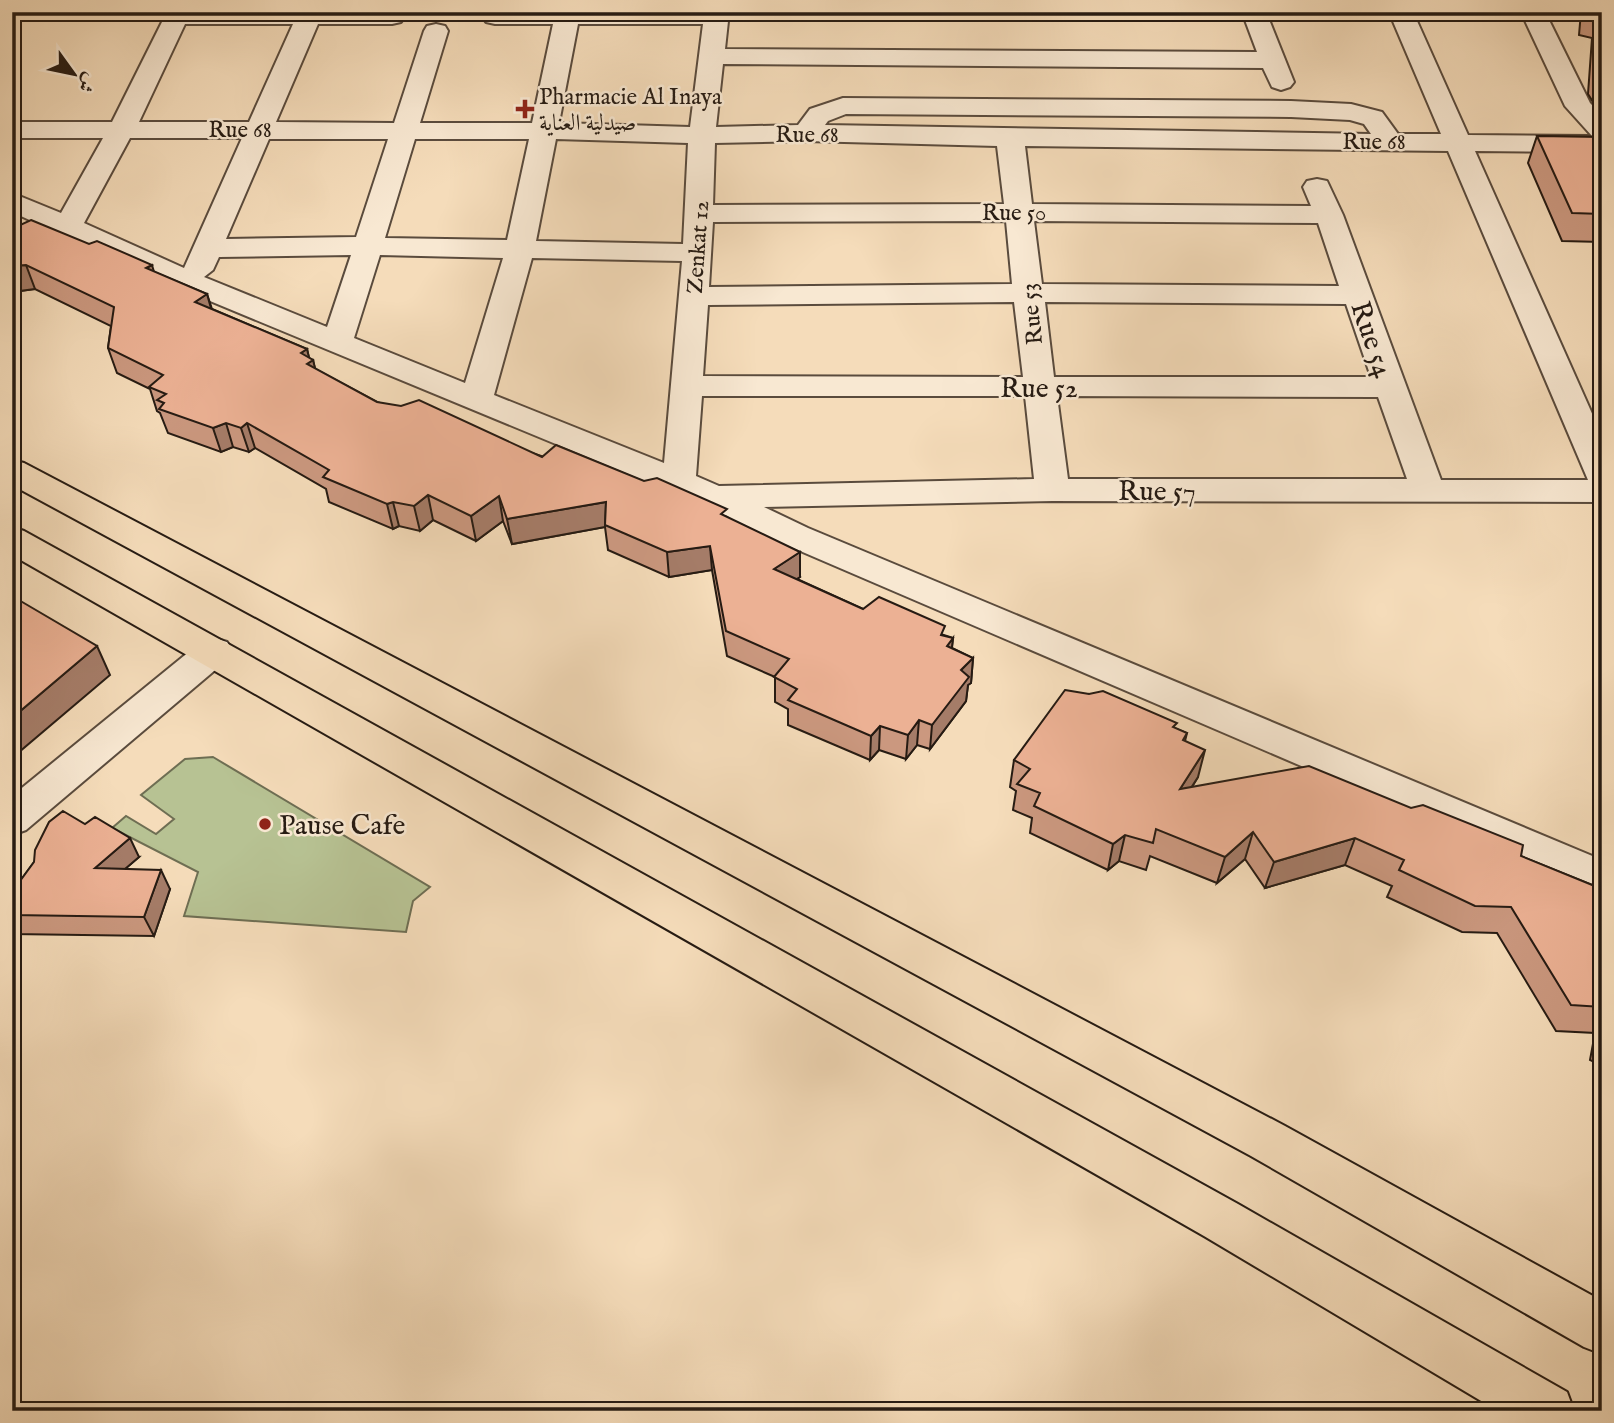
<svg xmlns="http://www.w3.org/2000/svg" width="1614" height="1423" viewBox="0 0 1614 1423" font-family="'IM FELL English',Amiri,serif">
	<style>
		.green { fill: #b7c293; stroke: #6e6e53; stroke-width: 2 }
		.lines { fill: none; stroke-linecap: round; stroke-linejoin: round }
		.minor-casing { stroke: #5a4b3d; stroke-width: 4 }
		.major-casing { stroke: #261b13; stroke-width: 4 }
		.minor { fill: #f8e8d2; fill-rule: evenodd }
		.major { fill: #f5dcba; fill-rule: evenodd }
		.wall { fill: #cb987f; stroke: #261b13; stroke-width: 2 }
		.shaded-wall { fill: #a57c68; stroke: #261b13; stroke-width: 2 }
		.building { fill: #ecb194; stroke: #261b13; stroke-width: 2 }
		.poi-dot { fill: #8f2418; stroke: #f8e8d2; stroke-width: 2.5 }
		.labels { text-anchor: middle; stroke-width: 5; stroke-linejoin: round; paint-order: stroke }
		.far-poi-label { font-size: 23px; fill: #261b13; stroke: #f8e8d2; text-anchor: start }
		.far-street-label { font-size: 23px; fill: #261b13; stroke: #f8e8d2 }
		.street-label { font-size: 28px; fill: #261b13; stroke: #f8e8d2 }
		.poi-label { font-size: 28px; fill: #261b13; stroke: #f8e8d2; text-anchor: start }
	</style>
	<rect width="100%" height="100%" fill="#f5dcba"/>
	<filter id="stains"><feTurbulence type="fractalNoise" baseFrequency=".00286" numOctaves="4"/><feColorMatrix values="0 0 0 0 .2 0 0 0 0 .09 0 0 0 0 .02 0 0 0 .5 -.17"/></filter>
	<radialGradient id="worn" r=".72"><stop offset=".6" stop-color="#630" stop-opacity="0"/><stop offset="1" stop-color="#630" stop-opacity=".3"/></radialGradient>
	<!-- green -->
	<path class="green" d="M213,757l217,130 -17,14 -7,31 -222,-16 14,-44 -86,-44 14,-12 30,18 18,-15 -33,-24 44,-36z"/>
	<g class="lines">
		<defs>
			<path id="minor" d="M167,12h234l3,5 -3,5 -9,2h-74l-42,98 118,1 30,-92 3,-5 9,-2 9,2 3,5 -28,92h112l21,-99h-58l-9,-2 -3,-5 3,-5h243l-4,37 532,3 -15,-40h24l28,70 -4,5 -9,3 -9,-3 -9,-19 -540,-4 -7,63 82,-2 12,-16 33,-11 448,3 60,3 31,8 16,22h43l-52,-122h24l55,123 124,1 -27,-30 -44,-94h24l45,91 12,12v37l-127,-1 127,285v66l-550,-1 -288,6 44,21 794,332v35l-818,-351 -83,-40 -520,-215 -169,-77v-19l49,20 42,-75h-91v-16h100zM185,24h108l-44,98h-110zM578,24h125l-13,103 -131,-4zM846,114l445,3 59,3 14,4 7,10 -546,-9 3,-4zM130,138h112l-58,130 -100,-45zM269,139h119l-32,98 -130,2zM415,139h114l-22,101 -122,-2zM556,139l132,4 -5,101 -147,-3zM806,141l191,5 7,58 -291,1 2,-62zM1025,146l423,5 140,329h-147l-98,-265 -16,-34 -10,-2 -10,2 -4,6 8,19 -279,-2zM1006,221l6,63 -303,3 4,-65zM1034,221l284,2 21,63 -297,-2zM351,255l-24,72 -123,-50 9,-7 6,-13zM380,255l123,3 -38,125 -111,-45zM532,258l150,3 -18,202 -170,-68zM1014,302l9,75 -320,-1 5,-71zM1045,302l301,2 25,73h-317zM702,396h323l9,83 -315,7 -23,-10zM1057,396l321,1 29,82h-339z
				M214,638l13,4 6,9 -6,9 -201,170 -14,5v-39l189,-154z"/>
			<path id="major" d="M12,460l12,3 1261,663 317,175v53l-18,-7 -333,-191 -1239,-671z
				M12,527l12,4 1214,673 329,188 7,19h-76l-294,-175 -1192,-681z"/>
		</defs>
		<!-- minor casing -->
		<use href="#minor" class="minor-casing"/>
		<!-- major casing -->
		<use href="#major" class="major-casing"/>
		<!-- minor -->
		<use href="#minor" class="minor"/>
		<!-- major -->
		<use href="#major" class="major"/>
	</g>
	<!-- wall -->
	<path class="wall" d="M1581,12h21v91l-9,-1 -5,-8 4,-56 -13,-3z
		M1537,136l65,1v105l-40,-1 -34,-78z
		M12,226l142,46 53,22 5,15 95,40 2,9 4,2 2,9 62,33 350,115 73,60 -3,2 66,30 90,29 -1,10 21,10 -2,25 -3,2 -2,16 -36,48 -13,-4 -11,14 -27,-9 -9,10 -82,-35v-16l-13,-7v-25l-48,-21 -15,-86 -43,7 -61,-27 -3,-23 -93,17 -9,-23 -27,20 -43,-21 -13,11 -21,-5 -6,3 -64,-27 -3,-13 -71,-41 -6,4 -16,-5 -12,5 -53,-19 -8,-20 -3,-2 -7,-22 -33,-16 -9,-25 3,-22 -76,-37 -23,3z
		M1089,694l98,39 -2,8 13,36 -6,10 329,69 81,33v177l-12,-6 5,-27 -39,-2 -59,-98 -35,-1 -75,-35 5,-11 -47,-21 -80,23 -20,-29 -28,24 -67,-27 -4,14 -27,-9 -11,9 -78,-37 2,-15 -19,-8 3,-19 -6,-4 4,-27z
		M139,857l-14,12 45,20 -16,47 -142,-2v-42l22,-30z"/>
	<!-- shaded-wall -->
	<path class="shaded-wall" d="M26,265l9,24 -23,3v-26z
		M152,265l7,24 -13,-21z
		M207,294l7,25 -19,-17z
		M307,349l3,13 3,-2 6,24 -18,-31z
		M226,423l7,24 -12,5 -8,-24z
		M247,423l8,25 -6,4 -8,-24z
		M428,495l5,25 -13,11 -6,-25z
		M499,496l4,25 -27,20 -5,-25z
		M393,502l6,24 -6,3 -6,-25z
		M606,502l-1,25 -93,17 -5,-25z
		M710,546l2,24 -43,7 -2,-25z
		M800,552v25l-26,16v-24z
		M953,638l-3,25 -3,-17z
		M97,646l13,29 -98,83v-40z
		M973,658l-2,25 -3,2 -2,16 -36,48 2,-24 29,-55z
		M919,720l-2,25 -11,14 2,-24z
		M880,726l-1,24 -9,10 1,-24z
		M1205,750l-7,27 -25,39 7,-27z
		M1253,832l-8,27 -28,24 8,-26z
		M1125,835l-6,26 -11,9 5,-26z
		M130,838l9,19 -35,30 -9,-19z
		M1355,838l-10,27 -80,23 9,-26z
		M161,870l9,19 -16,47 -10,-19z"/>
	<!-- building -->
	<path class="building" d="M1537,136l65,1v77l-30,-1z
		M31,220l58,24 8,-3 55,24 -6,3 61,26 -12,8 112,47 -6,4 12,7 -6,4 70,38 24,4 18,-6 123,57 14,-12 88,36 13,-3 70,31 -6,5 79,38 -26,17 89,40 16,-12 66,29 -4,9 12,3 -6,8 26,12 -12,12 8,7 -37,48 -13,-5 -11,15 -28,-9 -9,10 -83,-36 9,-11 -23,-12 15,-18 -63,-28 -16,-85 -43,6 -62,-27 1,-23 -99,17 -8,-23 -28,20 -43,-21 -14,11 -21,-4 -6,2 -64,-27 6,-7 -82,-47 -6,5 -15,-5 -13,5 -54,-19 5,-6 -7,-3 9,-6 -17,-7 14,-12 -55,-27 6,-41 -88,-42 -14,1v-40l4,1z
		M12,596l85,50 -85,72z
		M1065,690l24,4 14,-3 74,32 -4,4 14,6 -4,7 22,10 -25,39 129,-23 102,42 12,-3 100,40 -2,11 81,33v118l-31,-2 -60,-98 -36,-1 -76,-36 5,-10 -49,-22 -81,24 -21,-30 -28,25 -69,-28 -3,14 -28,-8 -12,9 -79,-38 6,-13 -23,-9 13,-15 -16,-9z
		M63,811l22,13 10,-7 35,21 -35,30 66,2 -17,47 -132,-2v-23l22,-30 1,-12 14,-28z"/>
	<!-- markers -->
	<g class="poi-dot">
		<path d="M521.5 98.5h7v7h7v7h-7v7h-7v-7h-7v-7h7z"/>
		<circle cx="265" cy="824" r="7"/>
	</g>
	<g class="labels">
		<!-- far-poi labels -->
		<g class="far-poi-label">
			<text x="539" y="104">Pharmacie Al Inaya<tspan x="539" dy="26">صيدلية العناية</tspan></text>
		</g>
		<!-- far-street labels -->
		<g class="far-street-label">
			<text x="240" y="137">Rue 68</text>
			<text x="807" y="142">Rue 68</text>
			<text x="1374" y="149">Rue 68</text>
			<text x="1014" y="220">Rue 50</text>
			<text transform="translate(697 247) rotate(-86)" y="8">Zenkat 12</text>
			<text transform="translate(1031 314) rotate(-96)" y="8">Rue 53</text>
		</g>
		<!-- street labels -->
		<g class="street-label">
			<text transform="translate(1373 339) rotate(71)" y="10">Rue 54</text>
			<text x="1039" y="397">Rue 52</text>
			<text x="1157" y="500">Rue 57</text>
		</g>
		<!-- poi labels -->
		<g class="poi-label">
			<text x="279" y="834">Pause Cafe</text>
		</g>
	</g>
	<!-- margin -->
	<rect width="1614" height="1423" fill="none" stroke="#f5dcba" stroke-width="42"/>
	<rect x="14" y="14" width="1586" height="1395" fill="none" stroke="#261b13" stroke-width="3.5"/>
	<rect x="21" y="21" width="1572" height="1381" fill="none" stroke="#261b13" stroke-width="2"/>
	<!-- north arrow -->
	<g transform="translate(74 74) rotate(123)" stroke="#f8e8d2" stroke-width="5" paint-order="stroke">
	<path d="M0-5L12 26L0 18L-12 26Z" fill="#261b13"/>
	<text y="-10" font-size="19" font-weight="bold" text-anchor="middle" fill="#261b13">ش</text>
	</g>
	<rect width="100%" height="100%" filter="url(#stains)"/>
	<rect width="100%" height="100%" fill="url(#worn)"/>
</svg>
